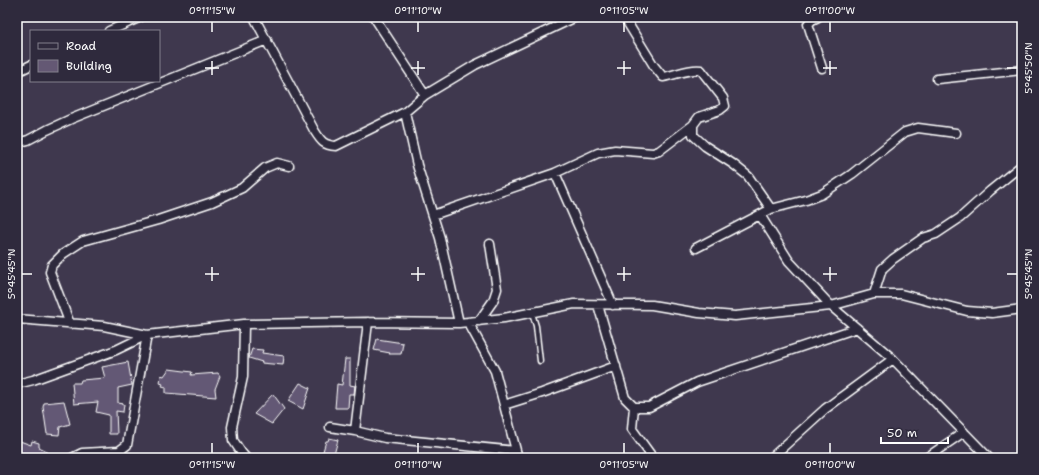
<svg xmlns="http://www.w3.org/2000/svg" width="1039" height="475" viewBox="0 0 1039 475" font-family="'Shantell Sans',sans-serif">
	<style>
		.building { fill: #645874; stroke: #fff }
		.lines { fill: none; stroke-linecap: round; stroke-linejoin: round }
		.service-casing { stroke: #fff; stroke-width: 7 }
		.minor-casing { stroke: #fff; stroke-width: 11 }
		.service { stroke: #2f2a3d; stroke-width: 4 }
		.minor { stroke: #2f2a3d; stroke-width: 8 }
		.ticks { fill: none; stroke: #fff; stroke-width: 1.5 }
		.neatline { fill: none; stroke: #fff; stroke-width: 1.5 }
		.ticks-label { font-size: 10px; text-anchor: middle; fill: #fff }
	</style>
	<rect width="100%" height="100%" fill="#3f384e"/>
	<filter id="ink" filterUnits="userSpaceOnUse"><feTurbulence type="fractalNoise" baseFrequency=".025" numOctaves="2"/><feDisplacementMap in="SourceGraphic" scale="8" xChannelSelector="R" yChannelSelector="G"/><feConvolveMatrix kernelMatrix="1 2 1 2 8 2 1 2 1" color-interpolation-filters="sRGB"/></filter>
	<g filter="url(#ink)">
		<!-- building -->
		<path class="building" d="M377,339l26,4 -2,11h-12l1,-1 -16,-3z
			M252,349l11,1 -1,3 22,3 -1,9 -22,-2 1,-1 -13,-4z
			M345,359h5v26l5,1 -1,8h-5l-1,14h-13l2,-24 5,1z
			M128,362l4,23 -14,3v15l6,1 -1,8 -7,-1 1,23h-8v-19l-13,-3 2,-10 -24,2 -2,-21h8l1,-3 24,-2 -3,-11z
			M169,369l23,3 -1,3 27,-2 2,3 -5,13 1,8 -50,-4v-6l-4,-1 1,-2 -3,-1 1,-8 3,1z
			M300,383l10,5 -7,21 -15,-8z
			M273,394l11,15 -12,15 -18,-10z
			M64,401l6,23 -10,3 -1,8 -12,-1 -4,-27 1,-4z
			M329,438l9,2 -5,18h-12l5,-17h2z
			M17,440l14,5 1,-4 7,2v4l8,4 -3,7h-27z"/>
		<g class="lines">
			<defs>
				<path id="service" d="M532,313l4,13 4,35"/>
				<path id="minor" d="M254,17l60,113c7,11 9,15 22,16l69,-34 20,-17 50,-30 101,-48
					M374,17l51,78
					M624,17l30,49 9,11c13,-2 26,-9 38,-7l22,28 2,8 -5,4 -21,7 -6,8v10l12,11 28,18 15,12 23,33
					M818,17l-6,3 -4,4 14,44
					M109,31l32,-14
					M17,72l14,-7
					M937,79l85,-9
					M405,112l12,53 23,73 19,85
					M17,143l11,-3 19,-10 24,-11 196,-79
					M555,173l58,132
					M433,215l122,-42 43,-20 17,-3 38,3 6,-2 34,-26
					M760,215l29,46 42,45 62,53 96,99
					M696,248l75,-39 35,-9 16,-6 30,-20 53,-42 13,-4 38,5
					M874,294l8,-25 11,-10 30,-21 13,-4 24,-16 30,-27 32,-26
					M598,305l27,93 9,9h15l48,-25 160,-54
					M17,319l87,7 43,9 97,-11 124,-2 91,1 45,-5 70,-14 78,1 47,8 36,3 96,-10 43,-12h27l66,17 25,2 30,-4
					M479,321l14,-20 4,-12 -7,-45
					M468,322l27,49 23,87
					M70,324l-20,-52 2,-7 11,-11 20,-13 75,-21 54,-18 30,-14 23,-20 12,-5 12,3
					M244,324l-1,53 -11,50 1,13 8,12 5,6
					M17,384l16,-4 83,-30 31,-15
					M504,405l38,-12 74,-27
					M634,407l-2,22 21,29
					M330,427l25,4 13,-109
					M355,431l30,7 131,13
					M72,458l10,-5 37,-2 8,-6 20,-110
					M771,458l54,-49 68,-50
					M926,458l38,-26"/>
			</defs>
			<!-- service casing -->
			<use href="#service" class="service-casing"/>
			<!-- minor casing -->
			<use href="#minor" class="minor-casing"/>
			<!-- service -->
			<use href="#service" class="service"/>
			<!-- minor -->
			<use href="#minor" class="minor"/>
		</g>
	</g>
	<!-- ticks -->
	<path class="ticks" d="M212,22v10M418,22v10M624,22v10M830,22v10M212,61v14M418,61v14M624,61v14M830,61v14M205,68h14M411,68h14M617,68h14M823,68h14M1007,68h10M212,267v14M418,267v14M624,267v14M830,267v14M22,274h10M205,274h14M411,274h14M617,274h14M823,274h14M1007,274h10M212,443v10M418,443v10M624,443v10M830,443v10"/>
	<!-- margin -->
	<rect width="1039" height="475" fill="none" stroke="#2f2a3d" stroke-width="44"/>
	<!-- legend -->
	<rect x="30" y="30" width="130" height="52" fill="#2f2a3d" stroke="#827f8b"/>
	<rect x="38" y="43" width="20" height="6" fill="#2f2a3d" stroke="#827f8b"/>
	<text x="66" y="50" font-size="12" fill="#ffffff">Road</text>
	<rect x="38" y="60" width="20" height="12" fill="#645874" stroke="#827f8b"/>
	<text x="66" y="70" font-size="12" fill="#ffffff">Building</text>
	<!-- scale -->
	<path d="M881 437v6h67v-6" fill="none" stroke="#ffffff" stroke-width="2"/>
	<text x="887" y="437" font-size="12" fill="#ffffff" stroke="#2f2a3d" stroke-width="3" paint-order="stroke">50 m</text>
	<rect x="22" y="22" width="995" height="431" class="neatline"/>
	<g class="ticks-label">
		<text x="212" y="14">0°11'15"W</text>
		<text x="418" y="14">0°11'10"W</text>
		<text x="624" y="14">0°11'05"W</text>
		<text x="830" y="14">0°11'00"W</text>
		<text transform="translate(1028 68) rotate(-90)" y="4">5°45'50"N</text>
		<text transform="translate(11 274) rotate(-90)" y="4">5°45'45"N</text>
		<text transform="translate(1028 274) rotate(-90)" y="4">5°45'45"N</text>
		<text x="212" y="468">0°11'15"W</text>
		<text x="418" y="468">0°11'10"W</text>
		<text x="624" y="468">0°11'05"W</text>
		<text x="830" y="468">0°11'00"W</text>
	</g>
</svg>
